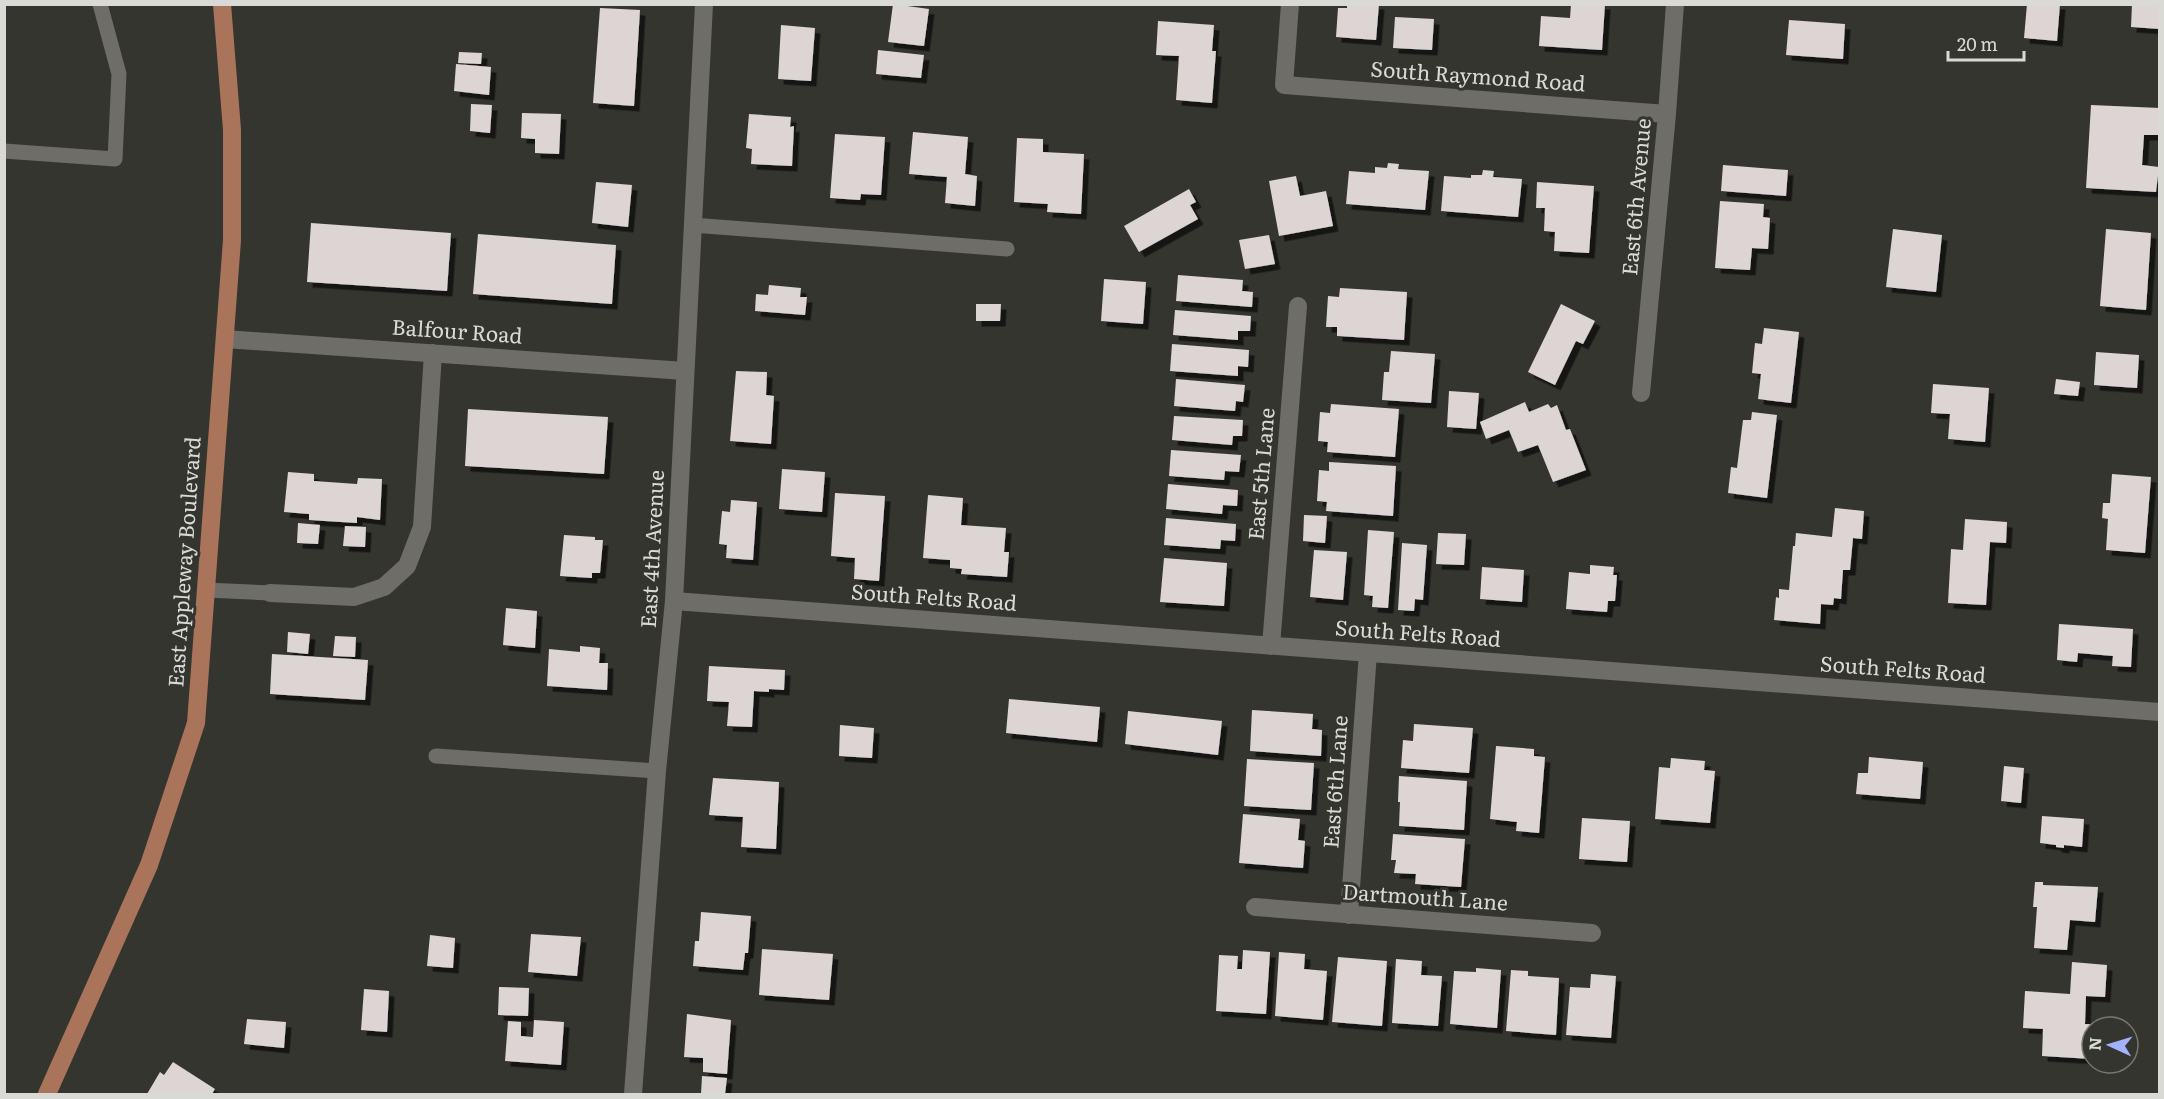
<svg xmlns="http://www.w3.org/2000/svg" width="2164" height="1099" viewBox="0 0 2164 1099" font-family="Literata,serif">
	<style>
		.building { fill: #dcd5d4; filter: url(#shadow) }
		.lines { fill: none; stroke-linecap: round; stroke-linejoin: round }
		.service { stroke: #6e6d68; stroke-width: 15 }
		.minor { stroke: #6e6d68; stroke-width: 18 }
		.tertiary { stroke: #6e6d68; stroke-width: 18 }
		.primary { stroke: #a9745a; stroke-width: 18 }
		.labels { text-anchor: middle; stroke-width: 6; stroke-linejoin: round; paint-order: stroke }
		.street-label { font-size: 21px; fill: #d9d9d6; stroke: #353530 }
	</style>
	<defs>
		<filter id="shadow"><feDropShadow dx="5.5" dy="5.5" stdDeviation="0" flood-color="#0009"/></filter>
	</defs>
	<rect width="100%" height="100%" fill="#353530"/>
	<!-- building -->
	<path class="building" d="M893,4l36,5 -5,37 -36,-4z
		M1347,4h32l-3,36 -40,-3 2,-29h9z
		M1571,4h34l-3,46 -63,-4 2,-30 29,2z
		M2027,4h33l-3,37 -33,-3z
		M2132,4h28v25l-29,-2z
		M600,8l40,2 -6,96 -41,-3z
		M1395,17l39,2 -2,31 -39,-2z
		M1789,20l56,4 -2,35 -57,-4z
		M1158,21l56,4 -2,26h4l-4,52 -36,-3 3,-44 -23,-1z
		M781,25l34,3 -4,53 -33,-2z
		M878,50l46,5 -3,23 -45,-4z
		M459,52l23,1 -1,11 -23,-1z
		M456,64l35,3 -2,28 -35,-4z
		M471,104l21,1 -2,28 -20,-2z
		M2091,105l69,3v27h-16l-2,30 17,2 -3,25 -70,-4z
		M522,113l39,1 -2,40 -24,-1v-14l-14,-1z
		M749,114l42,3 -1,10 4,-1 -2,40 -41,-2 1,-15 -6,-1z
		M913,132l55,5 -3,37 12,2 -2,30 -30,-3 2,-26 -38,-3z
		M835,134l50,3 -4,58 -20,-1 -1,6 -30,-2z
		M1017,138l26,1v13l41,2 -3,60 -34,-2 1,-8 -34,-2z
		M1388,163l11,1 -1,5 31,2 -4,39 -79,-6 3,-33 26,2v-6l12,1z
		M1723,165l65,5 -2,26 -65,-5z
		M1483,170l11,1 -1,6 29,2 -4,38 -77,-6 3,-35 27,2v-3h11z
		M1296,176l4,20 26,-5 7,35 -54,10 -10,-55z
		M596,182l36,3 -4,42 -36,-4z
		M1537,182l57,4 -5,67 -35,-2 1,-19 -11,-1 1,-23h-9z
		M1189,189l7,13 -6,3 8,14 -59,33 -15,-26z
		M1720,201l44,3 -1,13 7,1 -2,31 -16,-1 -2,22 -35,-2z
		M311,223l140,10 -4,58 -140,-9z
		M1893,229l49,6 -6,57 -50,-5z
		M2106,229l45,4 -5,77 -46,-4z
		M478,234l138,11 -4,59 -139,-10z
		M1269,235l6,29 -30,5 -6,-29z
		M1178,275l65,5 -1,11 11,1 -1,15 -76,-6z
		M1104,279l42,3 -3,42 -42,-3z
		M769,285l32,3 -1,9h7l-2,18 -50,-4 1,-17 12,1z
		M1340,288l67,4 -3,48 -67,-4v-9h-11l2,-31 11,1z
		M976,304h25l-1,17h-24z
		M1561,304l34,17 -12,23 -7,-3 -21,44 -27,-13z
		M1175,310l76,6 -1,15h-12v9l-65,-5z
		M1764,328l35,4 -8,71 -33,-4 3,-25 -9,-1 3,-30 7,1z
		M1172,344l77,6 -1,17 -10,-1v10l-68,-5z
		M1391,351l44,3 -4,49 -49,-3 2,-28h5z
		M2096,352l43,3 -2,33 -43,-3z
		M736,371l31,1 -1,23 8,1 -3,48 -41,-3z
		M1176,379l69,6 -2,17 -7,-1 -1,10 -61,-5z
		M2056,379l24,3 -2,14 -24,-2z
		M1933,384l56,4 -4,54 -37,-3 2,-25 -19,-1z
		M1449,391l30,2 -3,36 -29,-2z
		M1525,402l4,10 19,-8 3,4 6,-3 9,25 4,-1 16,41 -33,12 -15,-37 -20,7 -9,-22 -23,9 -6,-17z
		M1331,404l68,5 -4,48 -68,-5 1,-10 -10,-1 2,-29 10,1z
		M468,409l140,8 -4,57 -139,-8z
		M1752,412l25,3 -10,83 -39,-5 3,-26 6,1 6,-48h8z
		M1174,416l69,4 -1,16h-9l-1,9 -60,-5z
		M1171,450l70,5 -2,17 -14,-1 -1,9 -55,-4z
		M1329,462l67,4 -3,50 -67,-5 1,-9 -10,-1 2,-31 10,1z
		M782,469l43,3 -3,40 -43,-3z
		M288,472l26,2v7l43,3 1,-6 24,1 -2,41 -23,-3v6l-48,-3v-6l-25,-2z
		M2112,474l39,3 -6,76 -39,-3 2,-31 -6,-1 1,-15h7z
		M1168,484l70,6 -1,16 -14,-1 -1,9 -56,-5z
		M835,493l50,3 -6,85 -25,-2 1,-21 -24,-2z
		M928,495l35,3 -2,27 45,3 -2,24h5l-2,25 -46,-3 1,-5 -12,-1v-8l-27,-2z
		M731,500l26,2 -4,58 -27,-2 1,-13 -8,-1 3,-33 8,1z
		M1835,508l29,3 -2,28 -9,-1 -3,32h-7l-2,29 -7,-1 -1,7 -12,-1 -1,20 -46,-4 2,-23 3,1v-9l10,1 4,-44h2l1,-13 36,4z
		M1304,515l23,1 -2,27 -22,-2z
		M1166,518l70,6 -1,17 -14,-1 -1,9 -56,-4z
		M1965,519l42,3 -1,21 -16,-1 -4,63 -38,-2 3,-54 12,1z
		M298,523l22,2 -2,19 -21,-1z
		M345,526l21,1 -1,20 -22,-1z
		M1368,530l26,2 -6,76 -16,-1 1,-11 -9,-1z
		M1438,533l28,1 -2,31 -28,-1z
		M564,535l31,2v3h8l-3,33h-8v5l-32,-2z
		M1402,543l25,2 -4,55 -8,-1 -1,12 -16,-1z
		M1314,550l33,2 -4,48 -33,-3z
		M1164,558l63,5 -3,43 -64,-4z
		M1590,565l24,2 -1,8h4l-2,26h-7l-1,11 -41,-3 3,-37 21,2z
		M1482,567l42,3 -2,32 -42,-3z
		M506,608l31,3 -2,37 -32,-3z
		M2059,624l74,5 -2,38 -19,-1 1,-10 -35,-3 -1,9 -20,-2z
		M288,632l22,2 -2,20 -21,-2z
		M335,636l21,1 -1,20 -22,-1z
		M580,646l20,2 -1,15h9l-1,27 -60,-4 2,-37 31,3z
		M272,654l96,6 -3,40 -95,-6z
		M709,666l76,4 -1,20 -15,-1v3l-15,-1 -2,36 -25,-1 2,-24 -22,-1z
		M1009,699l91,8 -3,35 -91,-9z
		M1252,710l61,4 -1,15 10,1 -1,26 -71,-5z
		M1128,711l94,10 -4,34 -93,-11z
		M1414,724l59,4 -4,45 -68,-5 2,-28 10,1z
		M840,725l34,3 -2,30 -33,-2z
		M1496,746l38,3v7l11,1 -6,76 -23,-2 1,-9 -27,-3z
		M1869,757l54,5 -3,37 -64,-5 2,-21h10z
		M1671,758l34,3 -1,9 11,1 -5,52 -55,-4 4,-52 11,1z
		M1247,759l67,4 -3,47 -67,-4z
		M2004,766l20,2 -3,35 -20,-2z
		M1399,776l68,5 -3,49 -65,-4 1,-24h-2z
		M713,778l66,4 -3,67 -35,-2 2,-30 -34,-2z
		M1243,814l57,5 -2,21 7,1 -2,27 -64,-5z
		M2042,816l42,3 -2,28 -18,-2v3l-8,-1v-2l-16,-2z
		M1582,818l48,3 -3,41 -48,-3z
		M1393,834l72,5 -4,48 -46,-3 1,-10 -22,-1 2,-13h-5z
		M2035,882h8v3l55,2 -3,35 -25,-2 -3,30 -33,-2 3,-41h-4z
		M701,912l50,4 -3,37h-3l-2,17 -50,-4 2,-25h4z
		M531,934l50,3 -4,39 -49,-4z
		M430,935l25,3 -2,30 -26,-2z
		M762,949l71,5 -4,46 -70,-5z
		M1243,950l27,2 -4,62 -50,-3 3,-56 19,1 -1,13h5z
		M1279,952l26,2 -1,15 23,2 -4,49 -48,-4z
		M1338,957l49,4 -5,65 -50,-4z
		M1396,959l26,2 -1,14 21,1 -4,50 -46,-3z
		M2072,962l35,3 -2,32 -19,-1 -1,28 23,1 -1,2h-15v32l-50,-3 1,-27 -20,-1 2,-37 45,3z
		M1476,968l25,2 -4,58 -47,-4 4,-53 22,1z
		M1511,970l17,1v5l31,2 -3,57 -50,-4z
		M1591,974l25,2 -5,62 -45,-3 4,-48 20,1z
		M499,987l30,1 -1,28 -30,-1z
		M364,989l25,2 -2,41 -26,-2z
		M687,1014l44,6 -4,54 -24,-2v-14l-19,-1z
		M247,1019l39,3 -2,26 -40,-4z
		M534,1020l30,2 -3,43 -56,-4 3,-40 13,1v14l12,1z
		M173,1062l42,27 -3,5h-65l13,-22 4,3z
		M702,1076l25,2 -2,16h-24z"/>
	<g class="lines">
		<!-- service -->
		<path class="service" d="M4,151l111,8 4,-85 -19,-70
			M692,225l315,24
			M206,590l64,3
			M436,756l221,15"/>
		<!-- minor -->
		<path class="minor" d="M1290,4l-6,81 383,29
			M225,339l460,32
			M1641,393l26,-279 8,-110
			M270,593l84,4 30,-10 23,-21 15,-39 11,-174
			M674,601l1486,111
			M1271,646l27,-340
			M1255,907l337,26
			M1349,915l19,-262"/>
		<!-- tertiary -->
		<path class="tertiary" d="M633,1094l24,-323 17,-170 30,-597"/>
		<!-- primary -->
		<path class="primary" d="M47,1094l102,-229 47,-142 36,-483v-110l-10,-126"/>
	</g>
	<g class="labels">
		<!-- street labels -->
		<g class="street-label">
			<text transform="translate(1478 77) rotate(4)" y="7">South Raymond Road</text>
			<text transform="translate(1637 197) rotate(-85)" y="7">East 6th Avenue</text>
			<text transform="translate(457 332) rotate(4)" y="7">Balfour Road</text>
			<text transform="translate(1262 474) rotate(-85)" y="7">East 5th Lane</text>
			<text transform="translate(653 549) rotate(-87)" y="7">East 4th Avenue</text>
			<text transform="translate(185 562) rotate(-86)" y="7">East Appleway Boulevard</text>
			<text transform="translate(934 598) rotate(4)" y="7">South Felts Road</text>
			<text transform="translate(1418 634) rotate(4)" y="7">South Felts Road</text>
			<text transform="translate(1903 670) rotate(4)" y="7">South Felts Road</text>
			<text transform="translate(1336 782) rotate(-86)" y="7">East 6th Lane</text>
			<text transform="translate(1425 898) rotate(4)" y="7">Dartmouth Lane</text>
		</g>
	</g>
	<!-- border -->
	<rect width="2164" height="1099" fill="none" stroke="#d9d9d6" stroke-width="12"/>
	<!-- north arrow -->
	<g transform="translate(2110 1045) rotate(274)"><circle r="28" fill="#353530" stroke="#777772" stroke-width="1.5"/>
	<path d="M0-4.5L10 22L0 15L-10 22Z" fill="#a3b2fd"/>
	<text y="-9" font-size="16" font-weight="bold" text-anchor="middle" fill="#d9d9d6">N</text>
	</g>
	<!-- scale -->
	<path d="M1948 51v9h76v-9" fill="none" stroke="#d9d9d6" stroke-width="3"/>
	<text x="1957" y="51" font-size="18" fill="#d9d9d6" stroke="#353530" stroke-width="4.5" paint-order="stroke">20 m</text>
</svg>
